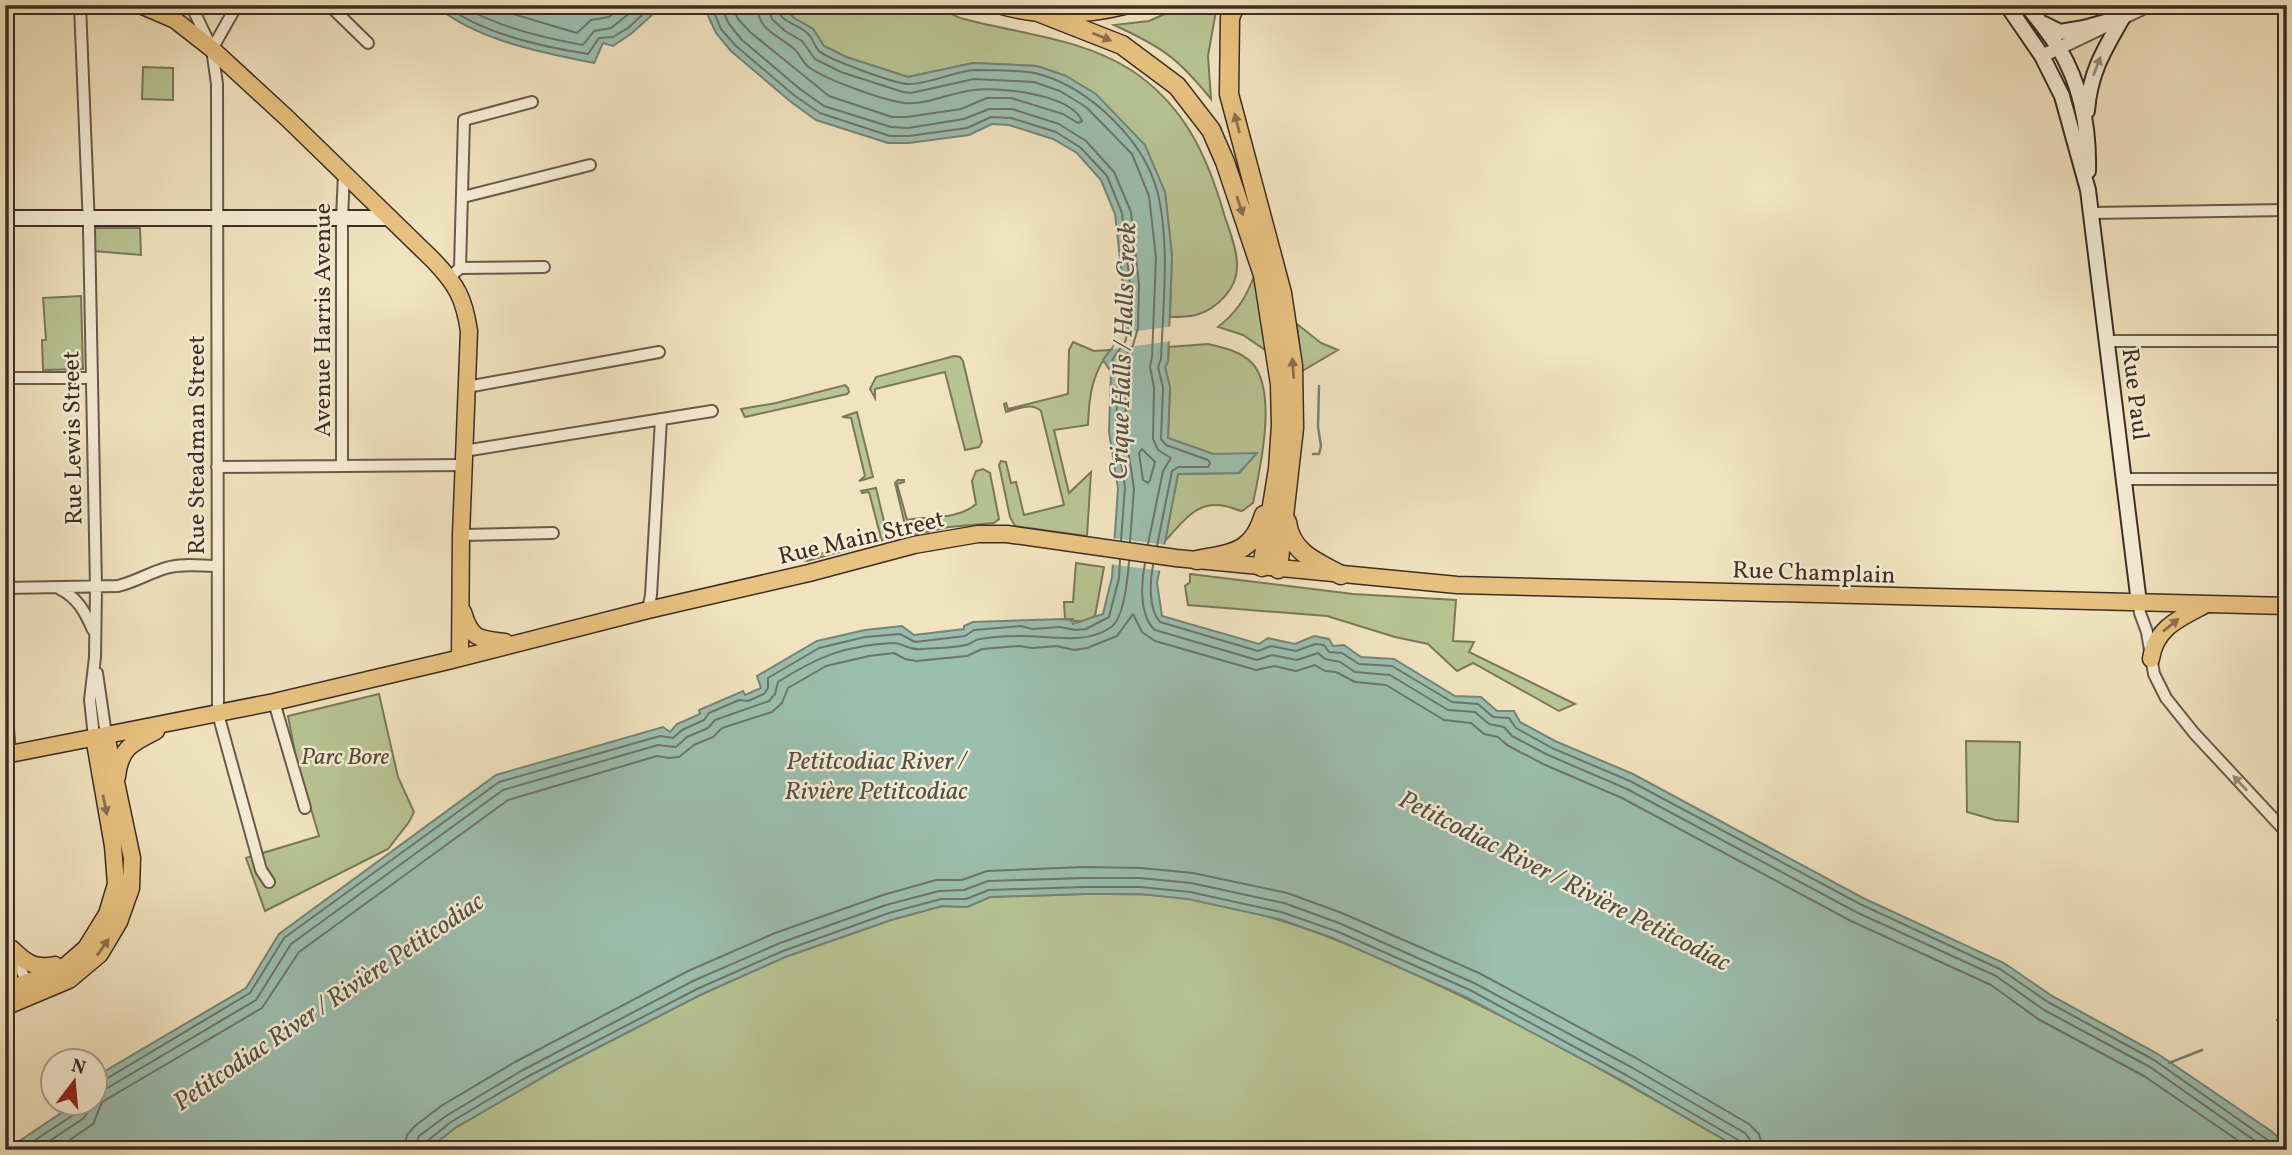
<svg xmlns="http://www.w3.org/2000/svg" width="2292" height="1155" viewBox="0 0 2292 1155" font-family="Vollkorn,serif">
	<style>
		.green { fill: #b8c493; stroke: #7a785c; stroke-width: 2 }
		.water { fill: #9bbeaf; stroke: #758478; stroke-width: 2 }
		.pier { fill: #f1e3bf }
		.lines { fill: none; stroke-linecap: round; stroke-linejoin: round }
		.shore { stroke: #6c766a; stroke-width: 2 }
		.stream { stroke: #758478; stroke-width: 2.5 }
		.minor-casing { stroke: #6a5a4c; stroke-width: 14 }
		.tertiary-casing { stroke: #6a5a4c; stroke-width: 16 }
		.secondary-casing { stroke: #3d2d26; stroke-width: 18 }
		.primary-casing { stroke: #3d2d26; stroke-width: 19 }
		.trunk-casing { stroke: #3d2d26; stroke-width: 21 }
		.minor { stroke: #f6edd5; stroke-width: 10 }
		.tertiary { stroke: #f6edd5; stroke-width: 12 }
		.secondary { stroke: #f6edd5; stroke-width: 14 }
		.primary { stroke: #e8c280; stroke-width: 16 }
		.trunk { stroke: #e8c280; stroke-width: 18 }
		.oneway { fill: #8a704e }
		.oneway2 { fill: #9a8d7e }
		.labels { text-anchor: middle; stroke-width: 5; stroke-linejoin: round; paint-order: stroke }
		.street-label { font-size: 24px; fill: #3d2d26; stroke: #f6edd5 }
		.park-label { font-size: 24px; font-style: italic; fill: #564b3c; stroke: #f6edd5 }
		.water-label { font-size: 26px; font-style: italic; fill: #545148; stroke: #f6edd5 }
	</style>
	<rect width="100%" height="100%" fill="#f1e3bf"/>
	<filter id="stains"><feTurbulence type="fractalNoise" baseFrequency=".00286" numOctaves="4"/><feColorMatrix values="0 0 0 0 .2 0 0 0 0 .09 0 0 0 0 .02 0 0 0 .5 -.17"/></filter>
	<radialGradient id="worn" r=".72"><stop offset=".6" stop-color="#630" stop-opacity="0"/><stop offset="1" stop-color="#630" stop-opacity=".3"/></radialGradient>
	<!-- green -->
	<path class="green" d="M780,5c50,0 100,-3 150,0 11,1 22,11 34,14 56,15 117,19 167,51 53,35 76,85 93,144 5,16 13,34 13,51 1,23 -20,44 -41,50 -8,2 -18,2 -26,2l2,-61 -7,-64 -99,-116 -29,-10 -64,-3 -65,14 -62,-20 -22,-11 -11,-17 -19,-11z
		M1185,5h32l-9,51 3,43c-33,-41 -49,-52 -97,-74l35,-4z
		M143,67l30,1v32l-31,-1z
		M93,228h47l1,27 -47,-4z
		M1254,276l14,76 -25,-17 -25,-8c18,-14 28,-29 36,-51z
		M81,296l2,73 -40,1 -1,-30h4l-3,-42z
		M1297,324l24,19 17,7 -36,21z
		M1073,342l21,9 16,-1c-18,24 -21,45 -22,75l-34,5 15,63 22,-21 -4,64 -72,-10 -5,-9 -11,-52 2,-4 5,1 5,21 5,-1 8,33 40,-10 -23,-94c-10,-9 -24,-2 -35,1l-2,-8 2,-1 2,6 60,-15 1,-44z
		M1208,344c16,4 32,7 44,19 26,28 8,106 1,140l-11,8c-6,-1 -11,-4 -17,-5 -29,-6 -42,16 -60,35l13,-67 61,-1 17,-19h-43l-45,-16 2,-51 -5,-20 3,-5 1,-15z
		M954,356l6,1 3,4 19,81 -3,5 -14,3 -20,-78 -70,17v9l-5,-9 6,-12z
		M845,385l3,3 1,4 -2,2 -102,23 -4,-8 35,-6z
		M857,412l16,65 -14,4 6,-5 -14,-58 -9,-1z
		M983,469l7,4 9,46 -5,4 -45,4 -36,8 -7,-6 -11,-46 3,-3h6v2l-7,2 10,36c22,-4 51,0 69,-16l-4,-23 4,-10z
		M876,488l11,46 -4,6 -76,21 -7,-2 81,-21 -12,-46 -7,1 -1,-2z
		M1076,563l28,4 -9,49 -11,5h-10l-1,-2h-8l-1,-17h9z
		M1190,574l163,20 103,6 -3,41 21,1 -5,10 106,52 -16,7 -86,-48 -16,8 -29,-27 -33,-7 -68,-21 -139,-11 -3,-19 5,-4z
		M379,694l19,83 16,35 -5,10 -21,27 -123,62 -19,-53 73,-22 -23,-78 -8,-42z
		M1966,741l54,1 -2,80 -23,-2 -28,-8z
		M1084,894c35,0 71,-1 106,5 78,12 149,40 220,73 115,52 223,115 332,178h-1315l28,-22 107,-62 138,-71 85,-38 106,-37 51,-14 25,1 23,-10z"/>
	<!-- water -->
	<path class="water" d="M435,5h228l-31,28 -19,13 -10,-3 -9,20c-51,-10 -119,-23 -159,-58z
		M703,5h77l14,13 19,11 11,17 22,11 62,20 65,-14 64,3 29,10 30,18 49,51 20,47 7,64 -4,106 -3,5 5,20 -2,51 45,16 44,-1 -18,20 -61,1 -21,109 5,33 97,28 9,-6 27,6 19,-8 15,3 4,7 11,-1 17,12 33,2 61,37 26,1 16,14h17l6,11 35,19 78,33 230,124 141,65 48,33 106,58 113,77 16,14v5h-545l-119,-69 -157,-84 -133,-59 -54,-19 -91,-20 -48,-5h-56l-94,3 -23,10 -25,-1 -51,14 -106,37 -85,38 -138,71 -107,62 -28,22h-421l70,-47 18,-1 1,-23 5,-5 146,-86 33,-54 217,-159 167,-48 7,5 7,-8 23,-10 -1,-4 44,-19 2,4 16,-7 -4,-12 60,-35 48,-11 37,-4 12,9 50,-6v-3l9,-4 91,-3 8,2 1,3 30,-10 9,-37 6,-89 -9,-56 2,-60 -8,-12 16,-21 3,-12 1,-42 -8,-71 -14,-34 -24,-27 -24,-14 -44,-14 -17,-1 -23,11 -60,8h-21l-72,-23 -25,-18 -60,-51 -15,-18z"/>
	<!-- pier -->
	<path class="pier" d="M1173,326l-1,15 -59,8 4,-15z
		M1111,538l57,7 -5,26 -54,-7z"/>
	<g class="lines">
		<!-- shore -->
		<path class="shore" d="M445,5c36,28 98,42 143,49l11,-16 14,-1 15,-9 25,-23
			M461,5c35,22 82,33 122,40l11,-14 17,-3 29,-23
			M483,5l94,28 14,-13 18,-3 15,-12
			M711,5l10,24 15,17 59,50 25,17 70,23h19l58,-8 24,-11 20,1 45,14 25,16 26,28 15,37 8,72 -1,42 -4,15 -13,18 6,11 -2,61 9,55 -4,54
			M720,5l9,19 13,16 58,49 24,17 67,21 17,1 56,-9 25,-10h23l47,15 27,17 28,31 17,40 8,72 -1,44 -5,17 -10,15 4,11 -2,60 9,57 -4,54
			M732,5l6,14 12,13 79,64 63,21h15l54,-8 26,-11h24l52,16 15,9 4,-2c-11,-27 -82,-34 -108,-31 -22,2 -46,15 -69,13 -20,-2 -78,-23 -95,-35 -8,-5 -10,-15 -17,-20 -16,-14 -35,-17 -36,-43
			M767,5l5,14 13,12 17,10 13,18 26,13 62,20 8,1 63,-14 60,3 26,9 26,16 46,47 17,42 7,61 -4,100 -2,10 4,20 -1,52 5,11 13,8 -8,13 -15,73
			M776,5c2,18 25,19 34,31 3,4 5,10 8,14 8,9 76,33 89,34 21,1 47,-13 68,-14 18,0 48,0 64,4 52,15 106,67 119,120 12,50 5,114 3,165l-3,8 5,20 -2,52 5,6 42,15 2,3 -2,4h-30l-6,4 -15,75
			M1142,449l13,13 -5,18 -2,3 -5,-3 -4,-27z
			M1145,563c-4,19 -6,53 10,67l102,30 15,-5 25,5 21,-7 7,6 15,3 15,10 35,3 58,35 27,2 14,12 15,3 8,9 36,19 79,34 229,123 140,64 48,34 106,57 118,83
			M1153,565c-3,16 -5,44 7,57l98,29 13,-5 25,5 19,-7 9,1 5,7 13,1 17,11 33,2 60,36 26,2 15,13 16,1 7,10 36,20 78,33 230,123 140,65 48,33 106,58 128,90
			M94,1083l7,-1 149,-89 34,-55 215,-156 161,-46 13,2 9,-8 22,-10 5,-7 30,-13 9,1 16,-7 4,-6v-10l51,-30 46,-11 35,-3 15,8 50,-6 9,-6 47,-4 11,3 28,-2 15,3 11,-1 23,-12 10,-39 1,-18
			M94,1092l10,-2 152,-90 35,-56 212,-154 155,-45 18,2 11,-10 21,-9 7,-8 54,-19 6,-7 3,-12c39,-25 68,-37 115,-39 11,0 15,8 30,6 14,-1 30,-1 43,-4 6,-1 9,-6 14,-6 12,-2 26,-3 38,-3 29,-1 68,10 93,-9 13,-8 17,-51 18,-66
			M20,1150l58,-38 3,-10
			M36,1150l48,-32 5,-8 1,-8
			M55,1150l38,-26 9,-22 160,-94 37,-56 209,-152 149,-44 12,2 10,-1 15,-12 19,-8 9,-9 50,-16 10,-9 6,-15 38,-22 43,-10 25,-3 11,6 11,2 51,-5 15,-7 37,-3 13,2 25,-2 17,4 13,-2 30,-12 16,-22 9,18 13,9 101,29 18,-4 22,5 19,-6 10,6 11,1 19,10 31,3 58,35 27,3 13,11 14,3 9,8 36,19 79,34 229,123 140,64 47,34 106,57 108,74
			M404,1150l3,-15 8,-9 26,-20 74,-44 173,-91 87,-38 108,-38 53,-15h26l25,-9 97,-4 57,1 52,5 94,20 55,20 137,60 157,85 113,66 10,10 4,16
			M414,1150l5,-14 27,-20 75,-45 172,-90 87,-38 106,-38 53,-14 25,-1 24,-9 96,-3h56l51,5 93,20 55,20 135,60 157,84 114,66 6,8 1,9
			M423,1150l3,-8 25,-20 74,-44 172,-89 86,-38 106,-38 52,-14h25l23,-9 95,-3h56l50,5 91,20 55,19 134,59 156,85 114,66 4,9"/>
		<!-- stream -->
		<path class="stream" d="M1313,454h6l2,-8 -3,-19 1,-41
			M2277,1020l10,1
			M2169,1063l33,-13"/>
		<defs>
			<path id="minor" d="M80,5l9,222 7,361 -1,69 -5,43 4,37
				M191,5l21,44 5,35 1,630 43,156 8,12
				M329,5l39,38
				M175,20l3,-15
				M212,49l25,-44
				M463,197l127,-32
				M2091,213l196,-3
				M460,268l84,-1
				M450,277l10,-9 4,-148 68,-18
				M2106,341h181
				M5,378h86
				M467,387l192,-35
				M464,451l248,-40
				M342,465v-247l2,-44
				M217,467l247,-2
				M2123,479h164
				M461,535l92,-2
				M5,588l113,-2c17,-4 31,-13 48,-18 16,-5 35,-2 51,-2
				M60,589c18,9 25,23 33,41
				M2139,603l1,10 7,19 7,42 12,24 28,35 93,100
				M648,610l3,-15 10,-176
				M97,673l9,62
				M5,688l5,66
				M274,702l31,106
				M5,935l24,52"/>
			<path id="tertiary" d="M2042,56l107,-51"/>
			<path id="secondary" d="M2007,5l35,51 20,40 26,94 51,413
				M2027,5c11,15 23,29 33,45 21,36 29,79 28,121
				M2044,24l16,8 24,-4 39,-11
				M2087,111c3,-39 17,-61 36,-94
				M5,218h383"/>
			<path id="primary" d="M140,5l35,15 37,29 76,70 145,141c24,25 31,38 36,71l-8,204 -1,122
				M463,612c8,27 15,27 42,30
				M2151,659c4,-30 27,-40 52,-53
				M5,755l269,-53 174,-41 200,-51 161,-37 105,-28 64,-11h29l169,24 281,27 830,21
				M117,777c3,-29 15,-34 39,-46
				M12,949c14,14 23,20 43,16
				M5,984l4,-7 3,-28
				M5,991l57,-22 24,-21 21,-34 9,-30 -3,-38 -19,-109
				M5,1007l64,-27 31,-26 19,-32 12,-34 1,-30 -26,-123"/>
			<path id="trunk" d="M1002,5c38,11 83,10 122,0
				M1235,5l-5,13 -1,76 53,199 11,73 1,62 -16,141
				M1038,12l84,33 55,41 34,44 14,32 38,113 17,109 1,41 -3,44 -16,98
				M1287,522c4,31 30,40 54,53
				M1197,560c35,-7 55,-6 67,-45"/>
		</defs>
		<!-- minor casing -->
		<use href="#minor" class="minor-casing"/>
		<!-- tertiary casing -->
		<use href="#tertiary" class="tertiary-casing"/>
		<!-- secondary casing -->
		<use href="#secondary" class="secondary-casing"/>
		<!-- primary casing -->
		<use href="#primary" class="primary-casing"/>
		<!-- trunk casing -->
		<use href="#trunk" class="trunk-casing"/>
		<!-- minor -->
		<use href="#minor" class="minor"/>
		<!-- tertiary -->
		<use href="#tertiary" class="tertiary"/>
		<!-- secondary -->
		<use href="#secondary" class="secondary"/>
		<!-- primary -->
		<use href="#primary" class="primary"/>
		<!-- trunk -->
		<use href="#trunk" class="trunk"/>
	</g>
	<!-- one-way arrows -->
	<defs><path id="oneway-solid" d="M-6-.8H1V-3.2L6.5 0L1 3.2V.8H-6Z" transform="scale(1.75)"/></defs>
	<g class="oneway">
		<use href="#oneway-solid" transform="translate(1102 37) rotate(22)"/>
		<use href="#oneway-solid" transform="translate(1237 123) rotate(-104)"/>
		<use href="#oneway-solid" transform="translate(1240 206) rotate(72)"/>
		<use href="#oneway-solid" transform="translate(1293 368) rotate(-94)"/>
		<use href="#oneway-solid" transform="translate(2171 625) rotate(-39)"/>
		<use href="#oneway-solid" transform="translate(105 805) rotate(78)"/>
		<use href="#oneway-solid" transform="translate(103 947) rotate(-55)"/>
	</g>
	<g class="oneway2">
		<use href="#oneway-solid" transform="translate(2097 66) rotate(-69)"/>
		<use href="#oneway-solid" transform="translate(2240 783) rotate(-133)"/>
	</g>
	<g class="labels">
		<!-- street labels -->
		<g class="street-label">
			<text transform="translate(322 320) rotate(-90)" y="8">Avenue Harris Avenue</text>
			<text transform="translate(2136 394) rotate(83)" y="8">Rue Paul</text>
			<text transform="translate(72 438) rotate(-91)" y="8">Rue Lewis Street</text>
			<text transform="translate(196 445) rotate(-90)" y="8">Rue Steadman Street</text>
			<text transform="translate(861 537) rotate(-13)" y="8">Rue Main Street</text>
			<text transform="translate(1814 572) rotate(2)" y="8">Rue Champlain</text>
		</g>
		<!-- park labels -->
		<g class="park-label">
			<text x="345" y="764">Parc Bore</text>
		</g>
		<!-- water labels -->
		<g class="water-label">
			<text transform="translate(1122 351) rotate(-88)" y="9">Crique Halls / Halls Creek</text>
			<text x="876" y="769">Petitcodiac River /<tspan x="876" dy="30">Rivière Petitcodiac</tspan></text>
			<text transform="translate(1565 880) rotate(27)" y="9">Petitcodiac River / Rivière Petitcodiac</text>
			<text transform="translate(328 1001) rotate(-34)" y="9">Petitcodiac River / Rivière Petitcodiac</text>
		</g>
	</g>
	<!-- margin -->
	<rect width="2292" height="1155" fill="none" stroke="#f1e3bf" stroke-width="28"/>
	<rect x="7" y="7" width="2278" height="1141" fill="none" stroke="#3d2d26" stroke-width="3.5"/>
	<rect x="14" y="14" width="2264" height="1127" fill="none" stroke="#3d2d26" stroke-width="2"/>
	<!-- north arrow -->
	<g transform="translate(74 1082) rotate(16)"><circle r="33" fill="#f6edd5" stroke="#aca08f" stroke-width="2"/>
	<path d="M0-5L12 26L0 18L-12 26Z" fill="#8f2418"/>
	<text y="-10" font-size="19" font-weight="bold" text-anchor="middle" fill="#3d2d26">N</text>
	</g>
	<rect width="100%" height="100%" filter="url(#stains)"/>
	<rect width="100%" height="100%" fill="url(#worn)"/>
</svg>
